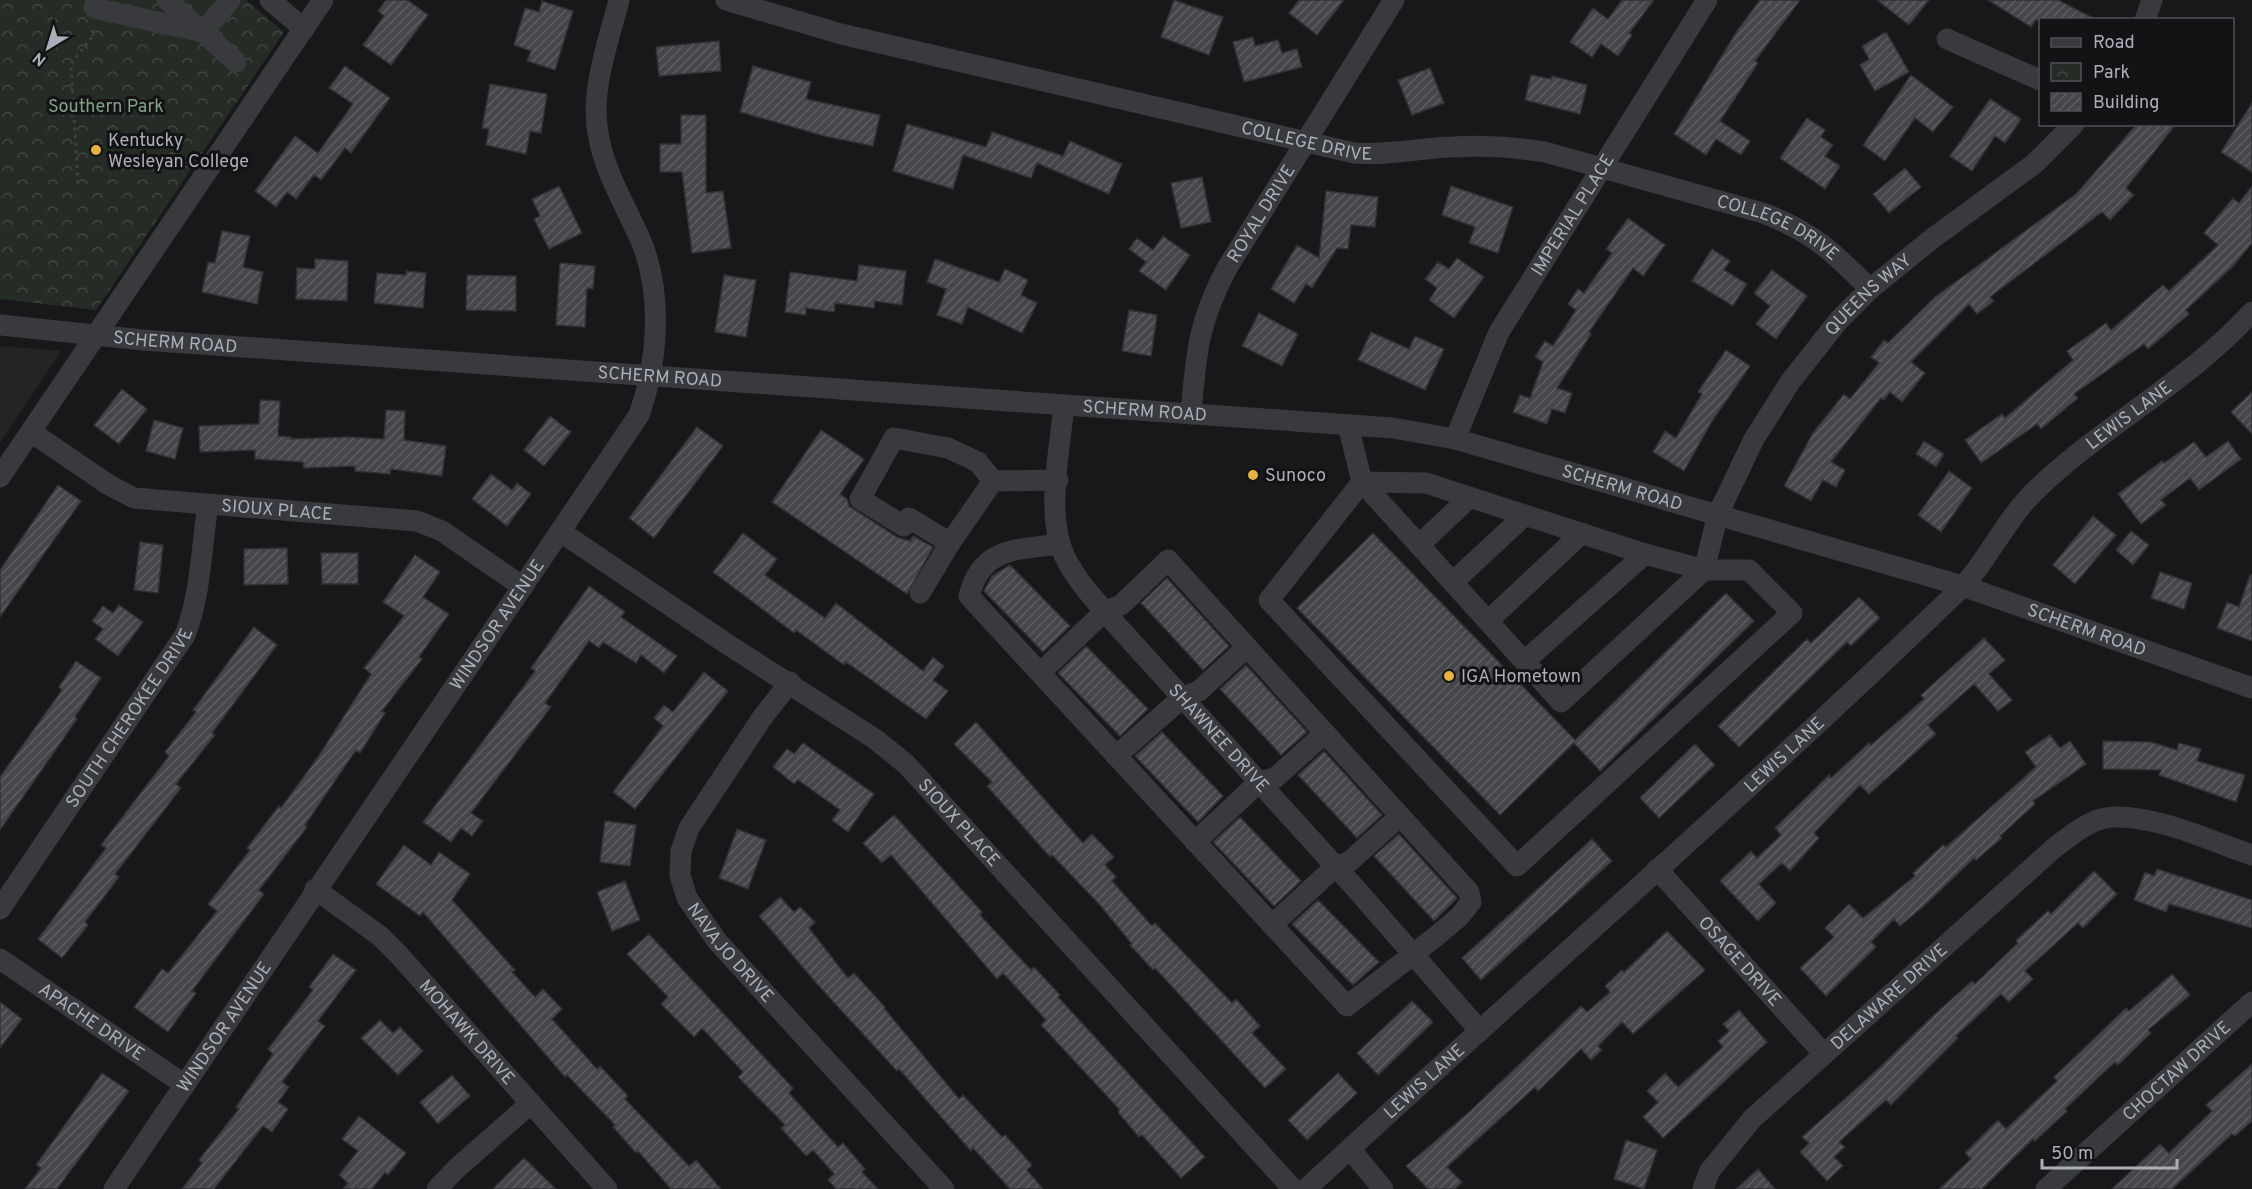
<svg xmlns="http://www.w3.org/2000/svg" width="2252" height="1189" viewBox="0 0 2252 1189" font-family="Overpass,sans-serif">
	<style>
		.built { fill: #242427 }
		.park { fill: url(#park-crowns) }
		.building { fill: url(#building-hatch); stroke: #323236; stroke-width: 1.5 }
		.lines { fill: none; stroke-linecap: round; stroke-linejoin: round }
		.path { stroke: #3f4145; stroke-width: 3; stroke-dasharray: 3 4.5; stroke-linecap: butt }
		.minor { stroke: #393a3e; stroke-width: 21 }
		.poi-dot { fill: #e6b244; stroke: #131315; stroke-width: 2 }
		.labels { text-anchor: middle; stroke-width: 6; stroke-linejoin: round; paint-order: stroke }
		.park-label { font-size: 18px; fill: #83a286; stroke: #131315 }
		.street-label { font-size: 18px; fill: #abafb9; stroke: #131315 }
		.poi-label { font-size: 18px; fill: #abafb9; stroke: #131315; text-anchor: start }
	</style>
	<defs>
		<pattern id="park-crowns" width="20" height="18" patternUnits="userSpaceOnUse" patternTransform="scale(1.5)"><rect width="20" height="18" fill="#242c25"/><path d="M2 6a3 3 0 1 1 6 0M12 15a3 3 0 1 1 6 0" fill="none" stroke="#414843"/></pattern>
		<pattern id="building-hatch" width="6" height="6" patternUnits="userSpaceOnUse" patternTransform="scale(1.5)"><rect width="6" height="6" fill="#45454a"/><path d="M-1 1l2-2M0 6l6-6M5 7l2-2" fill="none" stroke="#5d5d62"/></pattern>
	</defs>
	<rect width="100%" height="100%" fill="#18181a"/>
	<!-- built -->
	<path class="built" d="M0,346l61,5 -61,92z"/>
	<!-- park -->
	<path class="park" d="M0,0h246l38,32 -188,278 -96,-11z"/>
	<!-- building -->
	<path class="building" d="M386,0h21l21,15 -37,50 -28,-20 21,-29 -6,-5z
		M1174,0l49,17 -14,38 -48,-18z
		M1299,0h45l-27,35 -28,-22z
		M1622,0h32l-25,33 3,2 -14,21 -17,-12 -9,13 -22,-15 23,-34 15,11z
		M1760,0h40l-45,61 3,2 -38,58 30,20 -9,14 -25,-16 -10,16 -32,-21 63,-103z
		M1877,0h52l-20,25z
		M1988,0h70l39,20h-61l-5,7z
		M542,1l31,10 -18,59 -28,-9 4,-10 -17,-6 11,-37 14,4z
		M1886,32l23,40 -34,19 -15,-26 9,-6 -7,-13z
		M1253,37l2,9 23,-6 4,13 15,-4 5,18 -58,15 -11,-40z
		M719,41l2,30 -62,5 -3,-29z
		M345,66l45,32 -39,55 -6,-5 -24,32 -7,-5 -18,24 -9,-7 -11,15 -21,-16 40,-55 23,17 35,-49 -24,-16z
		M753,66l58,16 -5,17 74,16 -7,31 -49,-10 -84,-24z
		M1430,68l14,35 -32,12 -14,-35z
		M1531,75l20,4 1,-3 35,9 -7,29 -55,-14z
		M1911,75l42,32 -20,25 -18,-14 -30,43 -22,-16z
		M490,84l57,10 -6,39 -11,-2 -4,23 -40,-9 3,-16 -7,-1z
		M1990,99l31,20 -16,24 -10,-7 -23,35 -22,-15z
		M2252,103v69l-31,-20z
		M681,115h25v78l17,-2 8,57 -39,5 -10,-81h-22v-28h21z
		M1807,118l18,12 -4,7 12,8 -8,11 15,10 -15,23 -45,-31z
		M907,124l79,23 6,-15 71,24 7,-15 52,23 -13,30 -72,-31 -6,15 -68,-23 -10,34 -60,-18z
		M2137,124h39l-50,64 8,7 -24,25 -8,-8 -112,85 4,4 -17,13 -8,-10 -58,58 14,11 -23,29 -12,-10 -6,8 -3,-2 -50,64 14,8 -9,17 -13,-7 -12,21 -27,-15 29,-53 31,-39 6,5 29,-36 -8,-6 13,-17 4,3 47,-46 141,-103z
		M1905,168l16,19 -32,26 -16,-19z
		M1202,177l9,45 -30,6 -10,-45z
		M559,186l23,47 -33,16 -15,-30 6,-3 -8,-17z
		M1451,186l62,21 -15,46 -29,-10 6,-16 -33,-12z
		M2252,186v57l-19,23 -47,44 3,4 -41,35 -4,-5 -70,50 4,4 -37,31 -4,-5 -56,39 -16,-23 37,-26 3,4 68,-58 -6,-9 39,-28 5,7 52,-45 6,6 49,-46 -14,-12 29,-35 6,5z
		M1326,191l52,6 -3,30 -24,-2 -3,24 -11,-1 -25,40 -6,-4 -12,19 -23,-14 26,-44 22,13z
		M1628,218l37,27 -22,31 -10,-8 -44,64 2,2 -34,54 15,5 -7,20 -13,-4 -5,15 -34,-12 7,-17 10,3 13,-36 -8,-5 10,-16 8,5 23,-36 -8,-6 10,-15 6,4 28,-40 -6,-4z
		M222,231l28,5 -7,31 20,5 -6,32 -55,-12 6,-30 7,1z
		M1163,236l27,19 -24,35 -27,-19 7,-9 -17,-13 8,-11 16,12z
		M1712,249l18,12 -6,9 23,14 -14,22 -41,-25z
		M1457,258l27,19 -30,41 -25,-18 8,-12 -12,-9 13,-17 11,7z
		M315,259l33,2 -1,40 -51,-2 1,-31 18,1z
		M935,259l64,23 6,-13 23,11 -7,15 16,8 -15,30 -54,-26 -6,17 -25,-9 9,-26 -19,-7z
		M560,263l35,3 -2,23 -6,-1 -2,39 -29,-2z
		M859,265l47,6 -4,34 -27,-4 -1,7 -39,-5 -1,9 -28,-4v7l-21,-3 5,-40 67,9z
		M1772,270l35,26 -31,43 -20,-15 14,-18 -16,-13z
		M406,271l20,2 -3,35 -49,-5 3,-30 29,2z
		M467,275l49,1v35l-50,-1z
		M724,275l32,5 -10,57 -31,-5z
		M1129,310l28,5 -6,41 -29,-5z
		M1259,313l39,21 -16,32 -40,-20z
		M1371,332l38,17 6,-13 29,13 -19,41 -67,-30z
		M1726,350l24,16 -39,57 -27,48 -31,-19 12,-21 11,7 26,-44 -4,-2z
		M122,389l25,20 -28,35 -25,-19z
		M2252,392v42l-21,-22z
		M260,400l20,1 -2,35 13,1 -1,2 57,-2 37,2 2,-29 19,1 -1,29 42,6 -4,30 -51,-7 -1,5 -35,-3v-5l-51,2 -1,-6 -48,-3v-9l-55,2 -1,-26 60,-2z
		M550,416l21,16 -27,34 -20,-16z
		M154,420l29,8 -8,31 -29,-8z
		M697,427l26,19 -69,92 -25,-20z
		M821,430l43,29 -24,35 7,5 2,7 48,31 13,4 3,-5 20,11 -26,47 -135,-92z
		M1924,441l20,13 -8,13 -20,-13z
		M2228,441l13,18 -42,31 -9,-12 -29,22 5,5 -25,19 -23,-30 44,-33 2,2 30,-21 12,15z
		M1949,471l23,17 -31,44 -23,-17z
		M491,474l21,16 5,-7 14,11 -24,32 -35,-27z
		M58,485l23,16 -81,116v-47z
		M2093,516l23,19 -41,49 -22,-19z
		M2131,531l18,14 -16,20 -17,-15z
		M743,533l34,26 -12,16 60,43 11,-15 87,68 10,-14 11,9 -11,14 15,11 -22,28 -80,-57 -2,3 -48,-35 -2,3 -81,-61z
		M1373,533l202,207 151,-147 28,28 -154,150 -26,-28 -74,72 -203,-207z
		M140,542l23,3 -5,48 -24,-3z
		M287,548l1,36 -44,1v-36z
		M321,553h37v31h-36z
		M415,555l25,17 -17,25 26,17 -30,43 3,2 -40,52 3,2 -25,40 -4,-3 -51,75 2,2 -48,63 5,4 -72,97 4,2 -28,39 -34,-25 28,-38 6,4 49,-62 -9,-7 42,-54 -3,-2 32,-42 2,2 37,-51 53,-83 -7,-6 40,-52 -21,-14z
		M1010,565l60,61 -27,26 -59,-61 8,-15z
		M2160,572l32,11 -8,26 -33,-11z
		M2250,575h2v66l-35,-13 10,-26 12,5z
		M1167,578l62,68 -26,24 -62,-67z
		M589,586l36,26 -4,5 56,39 -13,17 -23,-18 -5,8 -33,-21 -4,6 -10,-7 -44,62 6,4 -80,106 12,8 -11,15 -11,-8 -10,14 -28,-20 112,-151 -4,-3z
		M1859,597l21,21 -29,28 -4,-4 -108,105 -21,-21 89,-87 4,4z
		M119,605l24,17 -25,34 -23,-17 8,-10 -11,-8 11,-15 10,7z
		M254,627l23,18 -65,88 3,2 -39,49 5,4 -66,86 4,3 -34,45 3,3 -26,33 -24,-19 68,-91 -5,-3 68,-89 -4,-4 31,-40 -3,-2z
		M1984,638l21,22 -16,14 23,26 -14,11 -24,-27 -46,41 8,9 -67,60 -9,-9 -46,48 5,5 -29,33 -8,-8 -23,21 17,19 -18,18 -38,-40 31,-30 6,7 24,-23 -6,-7 54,-53 2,3 38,-35 2,2 53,-46 -3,-4z
		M1086,646l62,63 -28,27 -62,-63z
		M76,661l25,17 -26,39 2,2 -77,111v-53l62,-87 -3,-3z
		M1246,665l61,67 -26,23 -61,-66z
		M704,672l24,19 -93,118 -22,-17 50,-66 -9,-8 10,-13 9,7z
		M976,722l107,121 9,-9 22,23 -9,8 11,12 -4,4 40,45 3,-3 77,80 4,-4 24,27 -8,7 34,36 -21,19 -110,-120 -2,2 -23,-25 2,-1 -32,-39 -48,-50 -2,2 -63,-71 5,-4 -38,-38z
		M1162,732l61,64 -25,26 -63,-66z
		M2050,735l10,13 10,-7 16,23 -53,37 2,3 -35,32 2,2 -26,22 -2,-2 -49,47 -25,21 -6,-7 -23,23 5,5 -50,49 -26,-28 34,-31 -9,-9 24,-24 14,14 52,-42 -2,-3 30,-28 3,2 90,-80 -11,-15z
		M2103,741l48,1 26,8 2,-7 22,6 -4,12 48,14 -9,27 -77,-27 2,-5 -58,-1z
		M803,743l71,51 -26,38 -16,-12 8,-10 -42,-30 -4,4 -21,-17 14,-18 7,5z
		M1695,744l20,21 -56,53 -19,-20z
		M1324,751l58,64 -25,23 -59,-63z
		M894,815l88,97 -2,3 51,55 3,-3 26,28 -2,2 147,160 -24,21 -39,-43 -3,2 -21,-25 2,-2 -79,-85 5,-5 -43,-47 -6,6 -106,-124 -9,8 -19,-20z
		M1240,817l61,64 -27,25 -61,-64z
		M605,821l31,4 -6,41 -30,-4z
		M737,829l29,11 -18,49 -29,-11z
		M1399,834l58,64 -23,23 -60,-65z
		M1592,839l20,22 -131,119 -19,-22z
		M404,845l27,20 8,-13 31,22 -18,26 63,70 -3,2 23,25 8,-8 19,20 -10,10 45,50 3,-3 28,30 -3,3 64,67 7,-6 25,29h-50l-33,-38 -2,2 -23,-26 2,-2 -48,-50 -2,2 -142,-165 -3,4 -44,-32z
		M2157,869l95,31v28l-83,-24 -3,8 -32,-12 11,-28 9,4z
		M2094,871l23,23 -34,34 -5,-5 -53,48 8,8 -24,23 -8,-8 -45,42 2,2 -67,67 -5,-5 -47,42 6,5 -11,10 9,9 -16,15 -27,-29 9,-9 -7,-6 74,-66 59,-57 37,-33 3,3 43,-41 -2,-3 32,-29 3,3z
		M625,881l15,39 -28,11 -15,-39z
		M780,897l14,15 6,-5 15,15 -6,6 39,50 6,-5 31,34 -1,1 75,91 4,-4 39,42 3,-2 27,30 -5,5 16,19h-33l-37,-41 -2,3 -72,-82 -2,2 -79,-86 -59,-69z
		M1318,900l61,62 -26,23 -61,-61z
		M1667,931l38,39 -72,64 -11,-12 -24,24 4,4 -11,10 -10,-11 -43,42 -3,-4 -88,80 15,15 -7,7h-27l-22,-23 61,-52 114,-108 6,6 23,-20 -5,-6 17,-16 2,2z
		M649,934l144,154 -4,5 49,54 5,-4 22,26 -3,3 16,17h-42l-8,-9 6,-6 -21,-24 -7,6 -25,-28 4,-3 -47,-48 5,-5 -41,-44 -8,9 -33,-33 7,-7 -41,-43z
		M333,954l23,16 -38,51 7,5 -43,56 7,5 -11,15 10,7 -16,23 -9,-6 -49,63h-32l20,-26 -3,-3 40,-51 -3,-2 37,-53 -5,-5 45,-59 -4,-3z
		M2172,974l18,21 -42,35 3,3 -33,32 -3,-3 -50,47 2,2 -32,30 -2,-2 -51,50h-43l32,-30 -6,-6 33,-33 8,9 51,-48 -3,-4 72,-69 3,3z
		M1412,1001l21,21 -55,53 -21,-22z
		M0,1002l22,17 -22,29z
		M1739,1010l28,32 -104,96 -20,-21 15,-15 -11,-11 18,-18 13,14 45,-40 -5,-6 11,-10 -6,-7z
		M380,1020l13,13 7,-6 23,24 -25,24 -37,-37z
		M2252,1064v57l-17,15 -3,-2 -60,55h-60l48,-45 9,9 43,-42 -6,-6z
		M102,1073l27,18 -72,98h-32l16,-21 -5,-3z
		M1338,1073l19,20 -50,47 -19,-20z
		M452,1075l18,21 -32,28 -18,-22z
		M359,1116l47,37 -18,22 -3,-3 -13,17h-29l5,-6 -9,-8 19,-24 -16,-12z
		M1626,1140l31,10 -13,39 -30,-10z
		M524,1158l32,31h-63z
		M1758,1169l17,20h-39z"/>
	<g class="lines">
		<!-- path -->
		<path class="path" d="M78,183l-7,-119 21,-27 1,-9"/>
		<!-- minor -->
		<g class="minor">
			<path d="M97,0l-3,8 109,24"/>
			<path d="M167,0l69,62"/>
			<path d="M270,0l34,29"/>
			<path id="s1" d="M726,0l115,34 513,119c33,3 65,-5 98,-6 31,-2 62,0 93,5l218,61c50,19 70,39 107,76"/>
			<path d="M2145,20l7,-20"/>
			<path d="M203,32l27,-32"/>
			<path d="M1947,39l93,41"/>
			<path id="s2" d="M0,325l143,15 1250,88 62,11 508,147 289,102"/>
			<path id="s3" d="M1064,405c-4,43 -19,112 1,152 11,23 30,43 47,63l245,270 123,141"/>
			<path id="s4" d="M1191,414c5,-61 7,-91 36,-146l167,-268"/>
			<path id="s5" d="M1348,425l14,57 199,220 143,-132 14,-56 36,-75 36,-57 49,-62 31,-31 63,-51 101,-74 40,-40"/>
			<path id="s6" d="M31,432l78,53 25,13 283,23 25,10 81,56"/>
			<path id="s7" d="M1455,439l44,-107 208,-332"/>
			<path d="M0,477l323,-477"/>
			<path d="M993,481l-15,-19 -30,-14 -54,-10 -34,61 44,27 5,-8 41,25 43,-62 65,-1"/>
			<path d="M1362,482l64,1 219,71 59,16h45l43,43 -275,253 -248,-266z"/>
			<path id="s8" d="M561,532l166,112 148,95 31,25 387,425"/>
			<path d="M1419,545l51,-48"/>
			<path d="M1453,582l72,-67"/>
			<path d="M920,593l30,-50"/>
			<path d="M1488,621l94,-88"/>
			<path d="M1525,661l120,-107"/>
			<path d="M1040,673l65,-62 16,-6 47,-45 301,332 2,10 -12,15 -25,21 -87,68 -378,-410c13,-50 48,-46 91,-52"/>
			<path id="s9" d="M790,682l-28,36 -73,110 -8,23 -1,24 7,23 30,43 227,248"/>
			<path d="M1116,756l67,-59 16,-6 48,-44"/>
			<path d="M1195,842l64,-60 16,-4 50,-45"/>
			<path id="s10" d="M1657,869l167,185"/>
			<path id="s11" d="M315,889l65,47 19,19 208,234"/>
			<path id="s12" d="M0,909l185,-274c16,-41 16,-86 23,-130"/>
			<path d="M1272,925l64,-59 13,-4 51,-46"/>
			<path id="s13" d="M0,959l185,126"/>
			<path d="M1350,1149l33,40"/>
			<path id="s14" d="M114,1189l525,-774c19,-53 24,-121 2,-174 -17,-39 -39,-72 -44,-115 -5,-41 12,-86 22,-126"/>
			<path d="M437,1189l19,-20 75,-66"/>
			<path id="s15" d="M1306,1189c217,-200 439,-393 651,-597 31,-30 48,-73 80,-103 67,-64 152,-108 215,-177"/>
			<path id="s16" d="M1703,1189l6,-17 43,-53 301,-270c17,-13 37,-31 60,-32 43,-2 98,24 139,38"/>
			<path id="s17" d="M2046,1189l206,-187"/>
		</g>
	</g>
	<!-- markers -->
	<g class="poi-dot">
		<circle cx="96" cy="150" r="6"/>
		<circle cx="1253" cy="475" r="6"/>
		<circle cx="1449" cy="676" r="6"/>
	</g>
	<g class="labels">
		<!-- park labels -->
		<g class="park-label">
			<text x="106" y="112">Southern Park</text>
		</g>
		<!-- street labels -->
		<g class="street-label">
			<text dy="6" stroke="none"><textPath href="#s1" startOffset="598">COLLEGE DRIVE</textPath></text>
			<text dy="6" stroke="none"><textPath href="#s4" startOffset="216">ROYAL DRIVE</textPath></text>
			<text dy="6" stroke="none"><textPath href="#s7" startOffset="254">IMPERIAL PLACE</textPath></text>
			<text dy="6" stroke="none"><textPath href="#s1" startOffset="1084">COLLEGE DRIVE</textPath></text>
			<text dy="6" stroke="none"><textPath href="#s5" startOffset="876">QUEENS WAY</textPath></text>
			<text dy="6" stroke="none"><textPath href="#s2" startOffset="176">SCHERM ROAD</textPath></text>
			<text dy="6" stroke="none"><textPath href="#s2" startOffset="662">SCHERM ROAD</textPath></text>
			<text dy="6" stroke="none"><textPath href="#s2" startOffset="1148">SCHERM ROAD</textPath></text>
			<text dy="6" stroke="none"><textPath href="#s15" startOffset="1132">LEWIS LANE</textPath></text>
			<text dy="6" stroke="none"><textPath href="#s2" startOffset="1634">SCHERM ROAD</textPath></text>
			<text dy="6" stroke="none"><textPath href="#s6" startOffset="266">SIOUX PLACE</textPath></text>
			<text dy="6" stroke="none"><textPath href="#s14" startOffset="682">WINDSOR AVENUE</textPath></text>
			<text dy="6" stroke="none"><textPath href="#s2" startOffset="2120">SCHERM ROAD</textPath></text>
			<text dy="6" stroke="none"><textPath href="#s12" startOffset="231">SOUTH CHEROKEE DRIVE</textPath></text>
			<text dy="6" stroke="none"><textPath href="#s3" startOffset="392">SHAWNEE DRIVE</textPath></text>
			<text dy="6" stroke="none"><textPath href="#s15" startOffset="646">LEWIS LANE</textPath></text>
			<text dy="6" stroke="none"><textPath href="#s8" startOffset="495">SIOUX PLACE</textPath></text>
			<text dy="6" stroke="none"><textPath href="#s9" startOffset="320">NAVAJO DRIVE</textPath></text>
			<text dy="6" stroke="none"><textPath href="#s10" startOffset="124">OSAGE DRIVE</textPath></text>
			<text dy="6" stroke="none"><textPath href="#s16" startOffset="270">DELAWARE DRIVE</textPath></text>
			<text dy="6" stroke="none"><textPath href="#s13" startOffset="111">APACHE DRIVE</textPath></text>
			<text dy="6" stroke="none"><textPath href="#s14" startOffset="196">WINDSOR AVENUE</textPath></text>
			<text dy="6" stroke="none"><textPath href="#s11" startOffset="210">MOHAWK DRIVE</textPath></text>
			<text dy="6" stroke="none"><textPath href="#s17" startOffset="176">CHOCTAW DRIVE</textPath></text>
			<text dy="6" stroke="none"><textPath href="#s15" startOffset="160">LEWIS LANE</textPath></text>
		</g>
		<!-- poi labels -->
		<g class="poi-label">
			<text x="108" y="146">Kentucky<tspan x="108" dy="21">Wesleyan College</tspan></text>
			<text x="1265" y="481">Sunoco</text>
			<text x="1461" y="682">IGA Hometown</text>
		</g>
	</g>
	<!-- legend -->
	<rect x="2039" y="18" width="195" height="108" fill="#131315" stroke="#505157" stroke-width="1.5"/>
	<rect x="2051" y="38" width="30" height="9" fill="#393a3e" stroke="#505157" stroke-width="1.5"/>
	<text x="2093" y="48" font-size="18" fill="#abafb9">Road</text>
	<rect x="2051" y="63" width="30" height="18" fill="url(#park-crowns)" stroke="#505157" stroke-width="1.5"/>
	<text x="2093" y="78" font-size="18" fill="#abafb9">Park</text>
	<rect x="2051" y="93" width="30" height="18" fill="url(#building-hatch)" stroke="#505157" stroke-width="1.5"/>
	<text x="2093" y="108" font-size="18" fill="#abafb9">Building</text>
	<!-- north arrow -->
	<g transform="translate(48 48) rotate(218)" stroke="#131315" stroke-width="4.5" paint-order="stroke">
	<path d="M0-4.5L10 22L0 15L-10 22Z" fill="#abafb9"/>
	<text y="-9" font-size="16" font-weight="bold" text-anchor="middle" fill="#abafb9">N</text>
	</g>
	<!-- scale -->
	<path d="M2042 1159v9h135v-9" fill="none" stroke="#abafb9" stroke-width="3"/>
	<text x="2051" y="1159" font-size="18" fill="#abafb9" stroke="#131315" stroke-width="4.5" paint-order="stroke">50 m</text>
</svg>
